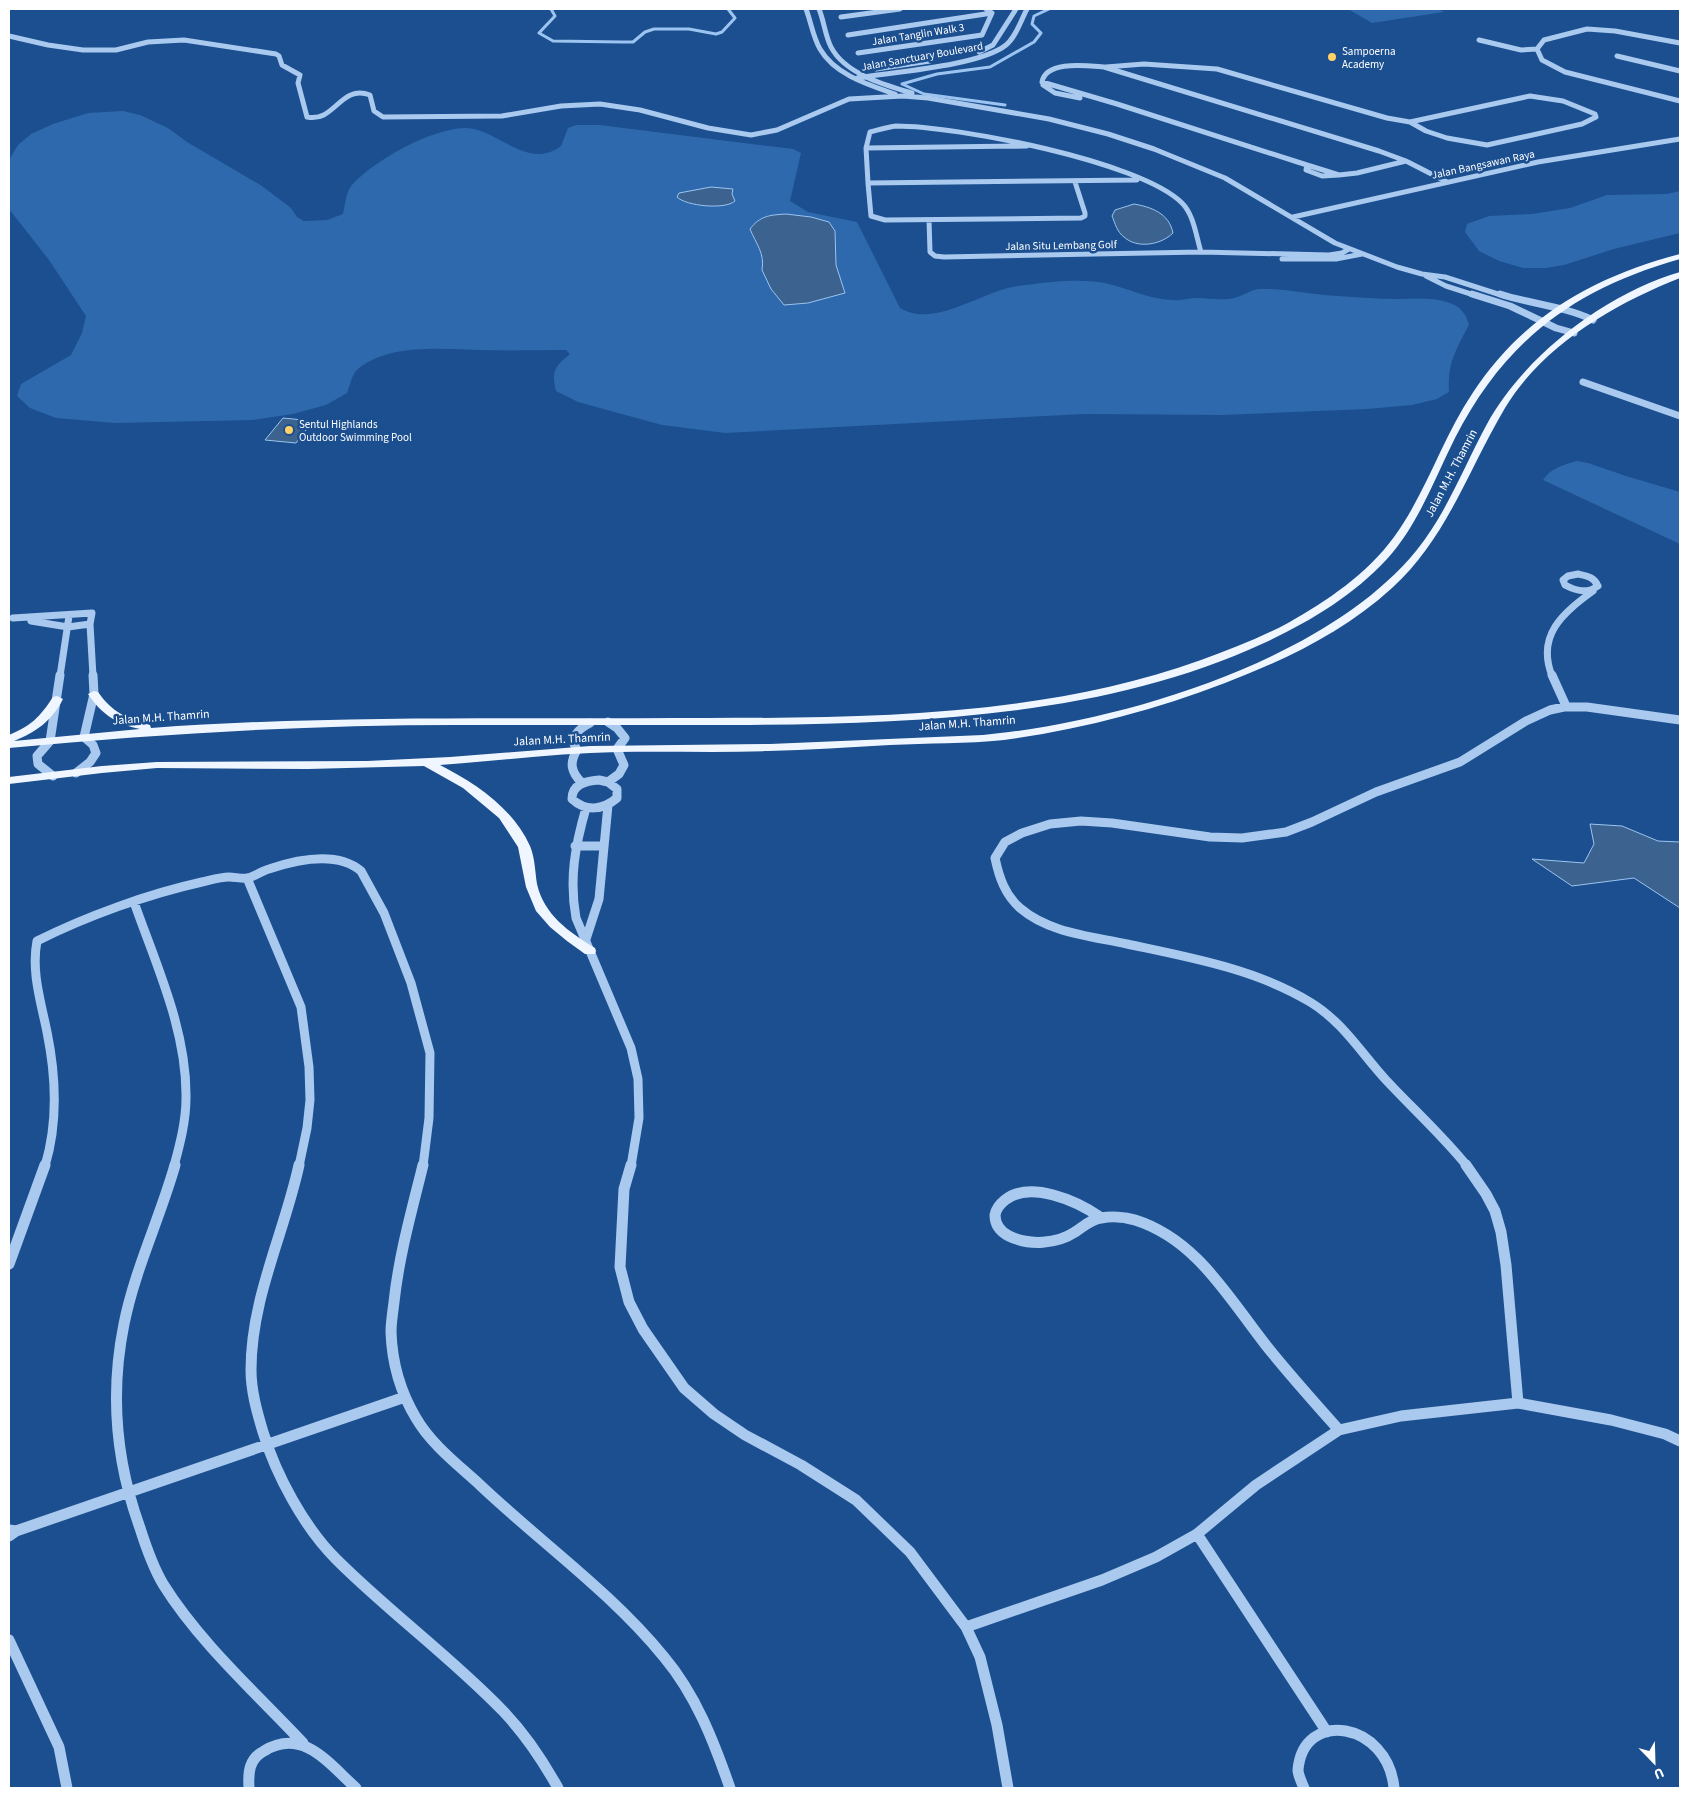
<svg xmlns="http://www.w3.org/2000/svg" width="1689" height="1797" viewBox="0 0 1689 1797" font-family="'Source Sans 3',sans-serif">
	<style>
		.green { fill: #2e69ad }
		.water { fill: #3c6290; stroke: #9cc4f0 }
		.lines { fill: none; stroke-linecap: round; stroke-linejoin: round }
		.stream { stroke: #9cc4f0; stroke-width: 3 }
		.minor-far3 { stroke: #a9c9ee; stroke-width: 5 }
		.minor-far2 { stroke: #a9c9ee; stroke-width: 7 }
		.minor-far1 { stroke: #a9c9ee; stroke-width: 9 }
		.minor { stroke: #a9c9ee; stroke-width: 11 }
		.major { fill: #f0f6ff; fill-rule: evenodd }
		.poi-dot { fill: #ffd166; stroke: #1b4f8f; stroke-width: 2 }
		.labels { text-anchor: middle; stroke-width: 5; stroke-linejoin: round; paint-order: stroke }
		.far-street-label { font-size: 11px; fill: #fff; stroke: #1b4f8f }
		.far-poi-label { font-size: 11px; fill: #fff; stroke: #1b4f8f; text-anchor: start }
		.street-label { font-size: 12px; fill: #fff; stroke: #1b4f8f }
	</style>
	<rect width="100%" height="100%" fill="#1b4f8f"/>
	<!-- green -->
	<path class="green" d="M1348,9h90l6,3 -72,11z
		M123,111l17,4 28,13 19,14 75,44 29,22 6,9 7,4 23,-1 16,-6c2,-8 3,-23 9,-29 22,-25 82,-58 115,-57 32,2 61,43 94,18l7,-18 8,-3h24l193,24 8,4 -11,48 18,11 49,10 43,86c35,21 81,-17 118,-22 27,-4 60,-8 87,-3 23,5 45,17 69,17 8,1 15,-2 23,-2 12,0 25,3 37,0 9,-2 16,-8 25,-9 23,-1 55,6 79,7 20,1 41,3 61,3 16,0 32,-2 48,3 13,4 19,11 22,23 -13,24 -22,39 -20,67l-12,7 -25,6 -45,4 -144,6 -139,-1 -359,19 -63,-8 -84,-23 -22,-11c-5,-20 -1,-25 14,-37l-4,-4c-29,0 -57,1 -85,0 -38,-1 -92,-7 -123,19 -6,4 -8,17 -11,24l-21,12 -33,9 -40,6 -138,3 -59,-5 -26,-10 -13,-12 4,-12 50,-29 11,-22 4,-17 -37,-56 -40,-51v-49l9,-15 13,-11 22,-10 35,-11z
		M1680,191v42l-66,16 -50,16 -18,3h-23l-24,-7 -20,-10 -14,-19 2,-8 22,-8 43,-2 38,-6 37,-13 60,-1z
		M1577,461l11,2 38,13 54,16v52l-137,-64c6,-11 22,-16 34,-19z"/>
	<!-- water -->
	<path class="water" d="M711,187l22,2 -1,5 3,7c-10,9 -49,5 -58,-4l2,-4z
		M1134,204c17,3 35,9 39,29 -12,12 -36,16 -49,4 -7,-5 -9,-14 -12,-21l3,-6z
		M786,214l25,3 18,5 6,9 1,34 9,28 -37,10 -24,2 -13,-16 -9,-19c3,-17 -6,-26 -12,-41 10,-13 19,-14 36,-15z
		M283,418l30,3 -17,22 -31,-3z
		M1590,824l32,2 36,15 22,1v66l-46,-30 -62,8 -40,-27 52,4 10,-19z"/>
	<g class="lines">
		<!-- stream -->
		<path class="stream" d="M551,9l4,7 -16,17 14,8 69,1h11l12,-10 9,-3h35l27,5 6,-2 13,-14 -7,-9
			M1005,105l-81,-11 -22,-10 35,-10 53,-7 44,-25 7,-9 -9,-9 2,-8 15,-7"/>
		<!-- minor-far3 -->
		<path class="minor-far3" d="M806,9c5,13 7,28 14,40 15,26 49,36 75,45
			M819,9c5,12 6,26 12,38 14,27 54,38 81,46
			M841,17l59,-8
			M848,35l144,-22
			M9,36l39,9 35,5h33l32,-8 36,-2 92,14 3,2 3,9 18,10 -2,8 9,34c28,6 33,-33 63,-22l4,16 9,6 119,-1 59,-10 39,-2 40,6 68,18 43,7 26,-5 72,-31 54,-3 25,2 121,21 59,15 46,15 71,29 110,65 62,24 25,7 23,3 59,19
			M1479,40l42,10 16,-1
			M1680,43l-65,-12 -28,-2 -43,11 -7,9 5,11 23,12 115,29
			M979,52l14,-7 23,-36
			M858,53l124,-18 10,-22 -6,-4
			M1617,56l63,15
			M1106,67l38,-3 73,5 170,49 23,4
			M876,69l54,-8
			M857,78c35,-6 123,-12 149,-33 10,-8 15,-25 21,-36
			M1043,85l12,8 25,5
			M1530,96l33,5 32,13 1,3 -14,7 -95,21 -40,-7 -21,-7 -16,-9z
			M1027,146l-161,2 4,-16c8,-2 18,-5 26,-6 60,0 244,35 286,77 12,12 14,33 19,49
			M866,148l2,35
			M1307,165l32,10 -17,1 -16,-6z
			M1307,165l-190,-61 -75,-22c4,-22 46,-16 62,-15l275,84 27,10 41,21
			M1339,175l18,-2 49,-12
			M1075,182l10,31v3l-4,2 -196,2 -14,-4 -3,-33 269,-3
			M1293,217l245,-55 142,-23
			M929,220l1,32 5,4 9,1 257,-5 128,3 13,-2 7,-4
			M1282,259h54l26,-5
			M1426,276l20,10 31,10"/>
		<!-- minor-far2 -->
		<path class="minor-far2" d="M1472,294l38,12 46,22 18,5
			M1500,294c30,10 64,12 93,26
			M1583,382l97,34
			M1578,574c9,2 16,3 20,12 -11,8 -22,5 -33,-1l-2,-5 5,-4z
			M13,618l79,-5 -2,11 3,52
			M31,621l37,6 22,-3
			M60,676l9,-60
			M1552,676c-16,-41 11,-63 41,-85"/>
		<!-- minor-far1 -->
		<path class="minor-far1" d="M1552,675l14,31
			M608,722l9,6 8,10 -8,11 7,16 -5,9 -11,8
			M76,773l14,-11 6,-9 -3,-8 -9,-8 10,-43 -1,-19
			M53,776l-15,-12 -1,-8 13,-15 10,-66
			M599,780l9,2 9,7v9c-14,12 -31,14 -45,1 0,-15 14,-18 27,-19z
			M582,783c-11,-11 -13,-20 -5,-33 -8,-12 1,-21 13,-27
			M586,808c-11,38 -17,71 -10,110l55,130 7,31 1,39 -8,48
			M575,846h29
			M247,878l54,129 8,60 1,33 -3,28 -8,38
			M134,902c22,63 53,128 52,196 0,23 -6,46 -12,68
			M586,939l13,-40 9,-94
			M45,1166c13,-43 11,-90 2,-134 -6,-30 -16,-60 -10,-91 50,-25 111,-47 165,-59 9,-2 18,-5 27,-5 6,0 13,2 19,1 7,-2 14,-7 21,-9 27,-9 68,-18 92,2l23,42 27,70 19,70 -1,65 -6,48
			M1467,1166c-25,-31 -54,-57 -81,-86 -24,-26 -44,-59 -76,-78 -54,-33 -122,-45 -183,-58 -36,-8 -78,-11 -107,-36 -15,-13 -21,-31 -25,-50l10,-16 17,-9 28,-9 31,-3 31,2 98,14 32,1 44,-6 26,-10 64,-30 84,-30 66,-41 24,-11 14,-3h23l93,13"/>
		<!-- minor -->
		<path class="minor" d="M175,1165c-15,53 -40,104 -51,159 -14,69 -8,138 16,204 6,19 13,39 23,56 36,58 93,109 140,159
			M299,1165c-15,69 -48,133 -48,205 0,21 6,42 12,62 13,43 41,95 73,127 53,53 115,98 167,152 22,23 40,50 55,77
			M423,1165c-11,45 -24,90 -29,137 -1,9 -3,20 -3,30 1,30 10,61 25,86 15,26 41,46 63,66 61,58 131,107 185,173 32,38 50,85 66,131
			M631,1165l-7,24 -4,78 9,35 14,27 41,59 30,26 31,21 56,30 55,35 54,52 56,75 14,30 17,68 11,63
			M1466,1165l20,29 9,17 6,21 5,33 12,138
			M1100,1217c-23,-16 -70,-37 -95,-17 -5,4 -9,9 -10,15 0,10 6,17 14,21 20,10 48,8 66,-4 8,-5 16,-13 26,-14 10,-2 24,-1 34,2 61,19 93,77 130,124 23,29 49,58 74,86
			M9,1264l36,-99
			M9,1530l7,1 -7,5
			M16,1531l389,-134
			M1197,1534l130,198
			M966,1627l136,-47 54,-23 41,-23 59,-49 83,-55 62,-14 117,-13 93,17 54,14 15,7
			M9,1640l50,107 8,41
			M249,1788c-1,-16 0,-29 15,-37 39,-24 65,13 92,37
			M1304,1788c-2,-5 -6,-13 -6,-18 5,-62 90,-48 96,18"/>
		<!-- major -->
		<path class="major" d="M1680,254v5c-105,30 -174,80 -225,179 -21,42 -37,87 -68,121 -34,37 -78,63 -123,84 -161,75 -355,81 -530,82 -93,0 -186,0 -279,0 -150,0 -297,9 -446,23v-13c22,-9 31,-18 44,-38l4,-1 6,3c-11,22 -27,33 -49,42l126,-12c-23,-5 -39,-15 -52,-35l6,-3 4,1c14,20 29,27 52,33l1,3c174,-13 349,-9 524,-10 176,0 358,2 526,-58 30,-11 59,-22 87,-37 39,-22 79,-49 106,-86 32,-44 48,-98 78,-143 50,-77 121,-117 208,-140z
			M1680,272v6c-66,26 -137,67 -175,130 -37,62 -58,130 -113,180 -48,44 -107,72 -167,95 -70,27 -146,47 -221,57 -38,4 -76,3 -114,5 -41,2 -81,5 -122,6 -50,2 -100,0 -150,1 -60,1 -119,9 -178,13 35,18 73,43 90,81 5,12 5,25 7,38 7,31 32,48 58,64l1,3 -1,3h-10l-18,-13 -17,-14 -14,-16 -10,-24 -8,-40 -19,-29 -36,-30 -39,-22 -116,3 -151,-1 -55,5 -93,11v-7l93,-11 55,-4 210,-1 83,-4 140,-11 180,-2 213,-9c138,-13 343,-74 433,-184 31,-38 48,-85 71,-127 37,-68 118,-130 193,-152z"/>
	</g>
	<!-- markers -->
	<g class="poi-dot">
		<circle cx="1332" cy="57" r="5"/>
		<circle cx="289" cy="430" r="5"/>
	</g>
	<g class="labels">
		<!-- far-street labels -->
		<g class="far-street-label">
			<text transform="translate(918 34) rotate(-9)" y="4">Jalan Tanglin Walk 3</text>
			<text transform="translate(922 56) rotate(-10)" y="4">Jalan Sanctuary Boulevard</text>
			<text transform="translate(1483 164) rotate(-12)" y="4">Jalan Bangsawan Raya</text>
			<text transform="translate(1061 245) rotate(-1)" y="4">Jalan Situ Lembang Golf</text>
		</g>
		<!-- far-poi labels -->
		<g class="far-poi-label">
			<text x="1342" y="55">Sampoerna<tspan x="1342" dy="13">Academy</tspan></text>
			<text x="299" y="428">Sentul Highlands<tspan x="299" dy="13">Outdoor Swimming Pool</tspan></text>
		</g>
		<!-- street labels -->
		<g class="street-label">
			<text transform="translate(1451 473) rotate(-62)" y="4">Jalan M.H. Thamrin</text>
			<text transform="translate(161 717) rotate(-4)" y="4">Jalan M.H. Thamrin</text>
			<text transform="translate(967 723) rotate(-4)" y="4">Jalan M.H. Thamrin</text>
			<text transform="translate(562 739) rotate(-3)" y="4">Jalan M.H. Thamrin</text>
		</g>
	</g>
	<!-- border -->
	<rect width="1689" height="1797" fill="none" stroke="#ffffff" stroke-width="20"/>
	<!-- north arrow -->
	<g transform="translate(1654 1762) rotate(157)" stroke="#1b4f8f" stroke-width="4" paint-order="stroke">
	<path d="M0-4L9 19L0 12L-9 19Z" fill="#ffffff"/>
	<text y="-8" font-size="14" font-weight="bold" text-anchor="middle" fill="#ffffff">U</text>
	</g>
</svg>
